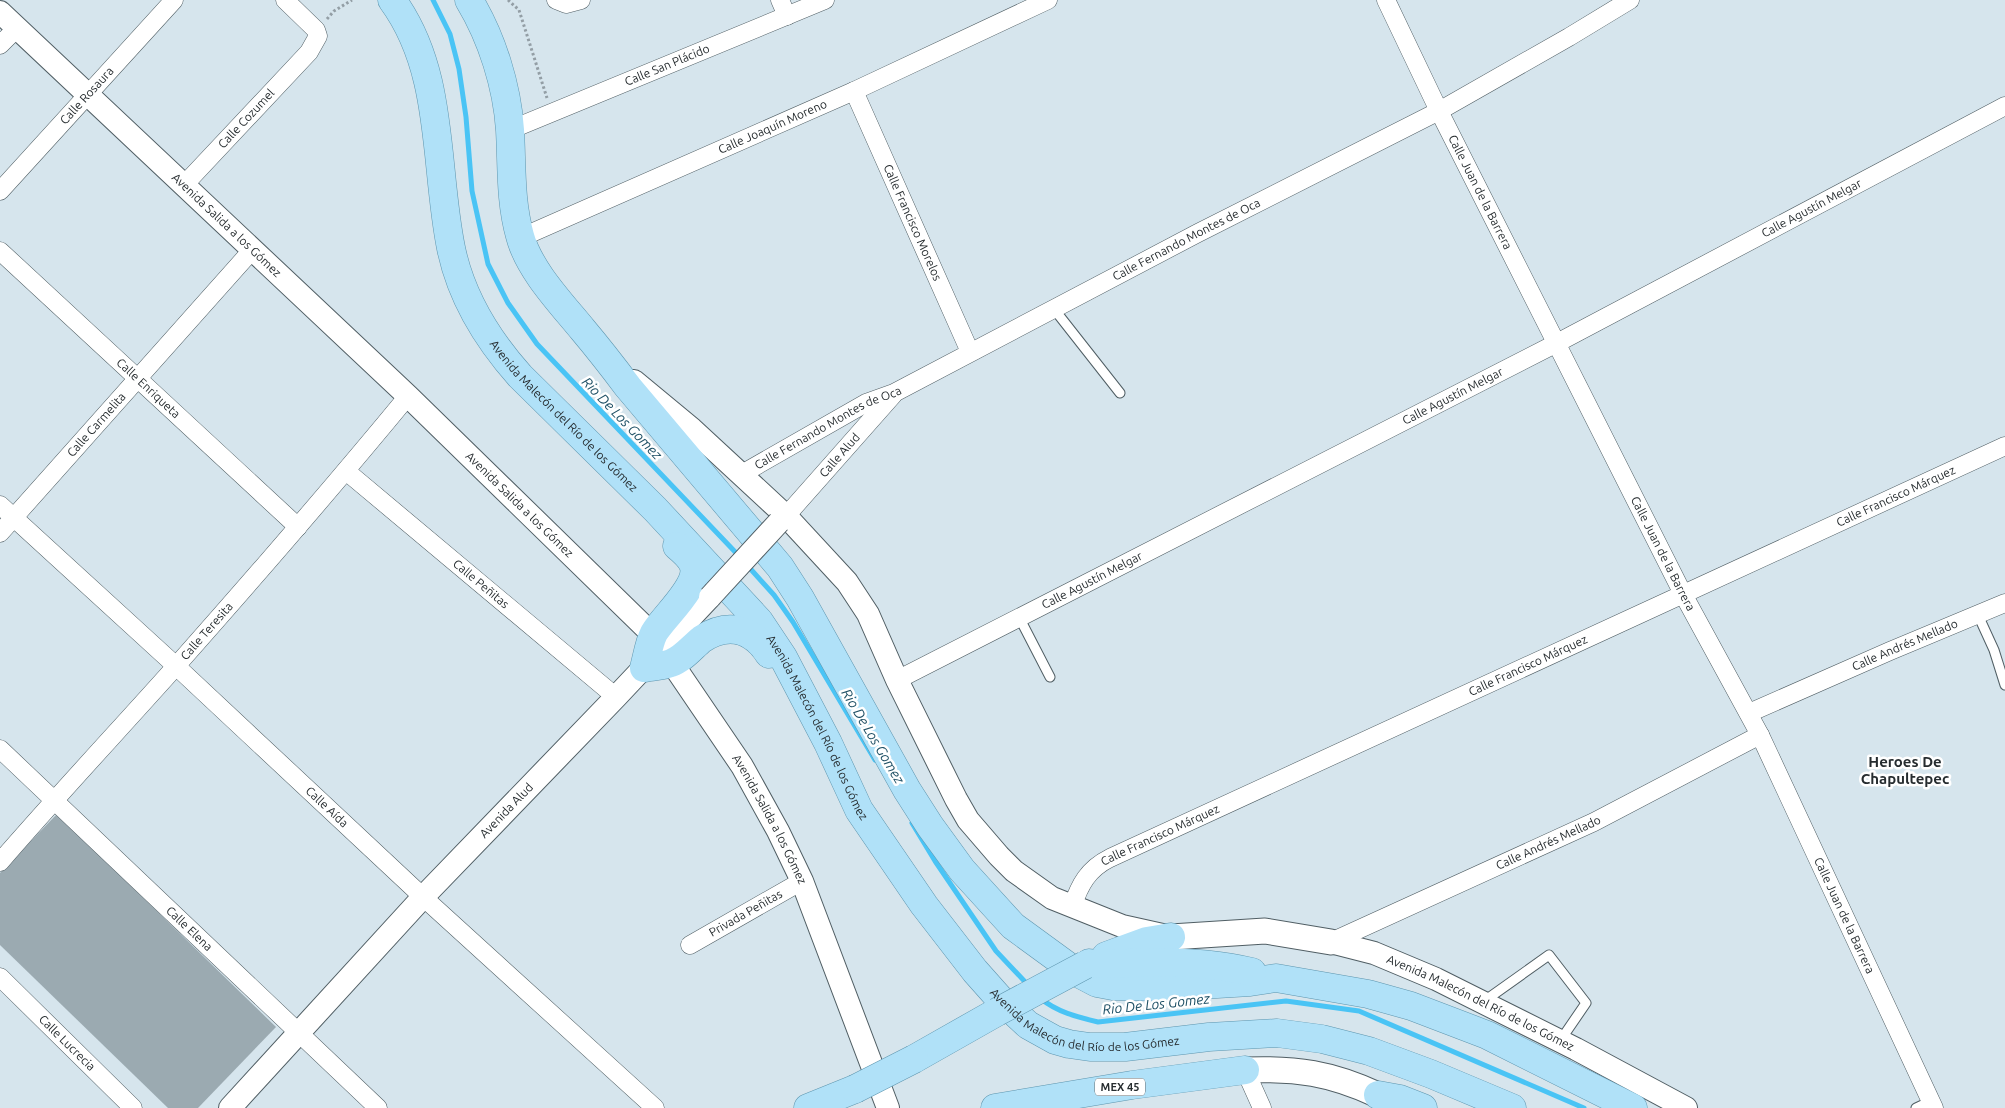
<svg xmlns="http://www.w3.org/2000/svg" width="2005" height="1108" viewBox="0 0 2005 1108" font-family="Ubuntu,sans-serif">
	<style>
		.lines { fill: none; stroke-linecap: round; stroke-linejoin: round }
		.stream { stroke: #4ac4f5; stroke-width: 5 }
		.building { fill: #9baab1 }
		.service-casing { stroke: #505e64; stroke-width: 11 }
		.minor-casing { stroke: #505e64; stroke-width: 19 }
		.tertiary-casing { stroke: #505e64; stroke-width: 24 }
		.secondary-casing { stroke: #505e64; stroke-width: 27 }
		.primary-casing { stroke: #5d95ae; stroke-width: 29 }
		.path { stroke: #939ea5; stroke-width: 3; stroke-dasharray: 2.5 2.5; stroke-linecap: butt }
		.service { stroke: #fff; stroke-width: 9 }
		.minor { stroke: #fff; stroke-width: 18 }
		.tertiary { stroke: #fff; stroke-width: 22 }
		.secondary { stroke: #fff; stroke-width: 25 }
		.primary { stroke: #b0e1f8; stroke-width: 28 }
		.tertiary-bridge-casing { stroke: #505e64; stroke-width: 24; stroke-linecap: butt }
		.primary-bridge-casing { stroke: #5d95ae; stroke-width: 29; stroke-linecap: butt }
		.tertiary-bridge { stroke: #fff; stroke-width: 22 }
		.primary-bridge { stroke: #b0e1f8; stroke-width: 28 }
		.labels { text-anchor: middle; stroke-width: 5; stroke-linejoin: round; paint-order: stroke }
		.shield { fill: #fff; stroke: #676b6d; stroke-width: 1 }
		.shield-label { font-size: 11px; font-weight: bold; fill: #262c2f }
		.street-label { font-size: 12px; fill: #262c2f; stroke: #fff }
		.water-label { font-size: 14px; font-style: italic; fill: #205166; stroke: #fff }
		.quarter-label { font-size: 15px; font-weight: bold; fill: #262c2f; stroke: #fff }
	</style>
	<rect width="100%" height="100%" fill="#d6e5ed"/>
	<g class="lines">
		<!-- stream -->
		<path class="stream" d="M433,0l17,34 9,35 7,48 6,74 16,73 20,39 29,41 203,213
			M747,565l27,30 19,27 82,138
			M912,823l23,38 61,90 33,35
			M1040,998c17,14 37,19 58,24l188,-21 73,10 225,97"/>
	</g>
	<!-- building -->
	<path class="building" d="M57,814l219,213 -78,81h-30l-168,-163v-72z"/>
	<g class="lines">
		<defs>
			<path id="service" d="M1054,309l66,84
				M1978,615l16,35 11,35
				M1019,617l31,60
				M1483,1002l66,-47 37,48 -26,38
				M1916,1108l15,-7"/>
			<g id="minor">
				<path d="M556,0l10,4 15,-4"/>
				<path d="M780,0l7,16"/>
				<path id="s1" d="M1386,0l53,111 244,483 77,141 174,373"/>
				<path d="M0,45l17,-17"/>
				<path id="s2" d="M854,91l116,261"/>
				<path id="s3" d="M510,130l315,-130"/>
				<path id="s4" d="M184,185l125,-133 9,-16 -2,-6 -31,-30"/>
				<path id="s5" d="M0,191l174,-191"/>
				<path id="s6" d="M520,238l334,-147 194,-91"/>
				<path id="s7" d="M0,251l298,276"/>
				<path id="s8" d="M346,471l270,226"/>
				<path id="s9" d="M740,475l126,-72 28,-10 304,-160 241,-122 130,-74 61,-37"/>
				<path id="s10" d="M0,505l176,161 247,231 232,211"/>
				<path id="s11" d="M786,516l107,-121"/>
				<path id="s12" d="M0,533l253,-284"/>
				<path id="s13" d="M897,680l660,-337 448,-237"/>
				<path id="s14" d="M1749,713l141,-62 115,-48"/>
				<path id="s15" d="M0,749l378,359"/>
				<path id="s16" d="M0,862c58,-67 118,-131 177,-197 78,-88 156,-178 231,-269"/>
				<path id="s17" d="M1072,907c8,-23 16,-38 38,-49l895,-412"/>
				<path id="s18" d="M1331,942l263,-120 166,-87"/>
				<path id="s19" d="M690,945l112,-64"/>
				<path id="s20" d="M0,977l133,131"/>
				<path d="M1245,1070l17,38"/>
			</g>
			<g id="tertiary">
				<path id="s21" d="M0,12l408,384 245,239 89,131 36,65 24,50 86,227"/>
				<path d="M634,381l58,48 94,87 61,66 21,32 29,66 59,119 12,21 31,36 15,15 38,27 70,28 45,10"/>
				<path id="s22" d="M1331,942l43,11 62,26 140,70 110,59"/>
				<path id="s23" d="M230,1108l193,-211 193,-200 94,-100"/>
			</g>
			<path id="secondary" d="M1171,937l94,-6 66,11
				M1245,1070c51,-2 86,3 133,25"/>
			<g id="primary">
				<path id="s24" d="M392,0c53,72 42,164 59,248 10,49 36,91 69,128l135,133 104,112 24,36 45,86 31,67 65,95 51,66 24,27 29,27 27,15 14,4 21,3h35l84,-10 68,-4 45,6 47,12 62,23 81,34"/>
				<path d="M469,0c23,38 38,86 41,130 2,36 0,71 10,106 9,34 41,67 63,94 16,19 30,37 45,57l152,180 20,31 107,192 23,36 32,44 51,56 63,46 21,11 16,3 54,1 83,-5 26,-4 92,16 43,12 76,29 146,73"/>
				<path d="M677,546c6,5 13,11 16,18 9,20 -29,52 -39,69 -5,10 -7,24 -10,35 9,-2 20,-2 27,-5 12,-4 22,-17 31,-24 26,-17 50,-11 67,15"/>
				<path d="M1106,956l41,-15 24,-4"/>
				<path d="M1089,963c21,3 41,-1 62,-1 34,0 67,2 101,10"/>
				<path d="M914,1059l83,-47"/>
				<path d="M1378,1095l22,4 23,9"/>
				<path d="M808,1108l47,-19"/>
				<path d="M995,1108l137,-23 113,-15"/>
			</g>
		</defs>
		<!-- service casing -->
		<use href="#service" class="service-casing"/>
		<!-- minor casing -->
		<use href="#minor" class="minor-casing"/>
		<!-- tertiary casing -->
		<use href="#tertiary" class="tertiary-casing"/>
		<!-- secondary casing -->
		<use href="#secondary" class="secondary-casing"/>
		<!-- primary casing -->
		<use href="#primary" class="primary-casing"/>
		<!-- path -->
		<path class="path" d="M508,0l11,10 28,88
			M327,19l7,-8 18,-11"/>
		<!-- service -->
		<use href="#service" class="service"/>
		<!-- minor -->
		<use href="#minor" class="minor"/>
		<!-- tertiary -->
		<use href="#tertiary" class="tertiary"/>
		<!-- secondary -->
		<use href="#secondary" class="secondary"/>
		<!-- primary -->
		<use href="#primary" class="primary"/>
		<defs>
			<path id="tertiary-bridge" d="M710,597l69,-75"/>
			<path id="primary-bridge" d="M997,1012l88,-47
				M855,1089l59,-30"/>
		</defs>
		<!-- tertiary-bridge casing -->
		<use href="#tertiary-bridge" class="tertiary-bridge-casing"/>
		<!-- primary-bridge casing -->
		<use href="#primary-bridge" class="primary-bridge-casing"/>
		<!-- tertiary-bridge -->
		<use href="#tertiary-bridge" class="tertiary-bridge"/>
		<!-- primary-bridge -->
		<use href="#primary-bridge" class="primary-bridge"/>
	</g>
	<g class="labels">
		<!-- shield labels -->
		<rect class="shield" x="1095" y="1078.5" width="50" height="17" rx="4"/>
		<g class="shield-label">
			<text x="1120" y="1091">MEX 45</text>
		</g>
		<!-- street labels -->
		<g class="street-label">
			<text dy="4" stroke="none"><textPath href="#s3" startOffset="170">Calle San Plácido</textPath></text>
			<text dy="4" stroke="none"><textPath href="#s5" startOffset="129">Calle Rosaura</textPath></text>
			<text dy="4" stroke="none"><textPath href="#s4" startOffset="91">Calle Cozumel</textPath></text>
			<text dy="4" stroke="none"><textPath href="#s6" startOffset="276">Calle Joaquín Moreno</textPath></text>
			<text dy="4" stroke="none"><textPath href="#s1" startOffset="214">Calle Juan de la Barrera</textPath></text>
			<text dy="4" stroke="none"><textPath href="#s13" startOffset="1029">Calle Agustín Melgar</textPath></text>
			<text dy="4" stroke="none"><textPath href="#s2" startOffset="144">Calle Francisco Morelos</textPath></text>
			<text dy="4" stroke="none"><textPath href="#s21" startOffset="311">Avenida Salida a los Gómez</textPath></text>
			<text dy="4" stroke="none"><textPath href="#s9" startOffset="505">Calle Fernando Montes de Oca</textPath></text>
			<text dy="4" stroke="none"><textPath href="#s7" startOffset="202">Calle Enriqueta</textPath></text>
			<text dy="4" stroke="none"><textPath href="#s13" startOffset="624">Calle Agustín Melgar</textPath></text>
			<text dy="4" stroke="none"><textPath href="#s24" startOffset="464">Avenida Malecón del Río de los Gómez</textPath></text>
			<text dy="4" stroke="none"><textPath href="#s12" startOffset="145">Calle Carmelita</textPath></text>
			<text dy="4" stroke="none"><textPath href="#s9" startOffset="100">Calle Fernando Montes de Oca</textPath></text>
			<text dy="4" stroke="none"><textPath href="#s11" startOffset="81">Calle Alud</textPath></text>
			<text dy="4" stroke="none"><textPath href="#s17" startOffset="929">Calle Francisco Márquez</textPath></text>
			<text dy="4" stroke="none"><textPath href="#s21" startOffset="716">Avenida Salida a los Gómez</textPath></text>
			<text dy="4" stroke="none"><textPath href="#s1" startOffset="619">Calle Juan de la Barrera</textPath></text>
			<text dy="4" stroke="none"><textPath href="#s13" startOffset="219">Calle Agustín Melgar</textPath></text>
			<text dy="4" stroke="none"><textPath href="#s8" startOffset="176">Calle Peñitas</textPath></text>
			<text dy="4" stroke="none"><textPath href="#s16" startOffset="310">Calle Teresita</textPath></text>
			<text dy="4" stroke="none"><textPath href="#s14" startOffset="170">Calle Andrés Mellado</textPath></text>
			<text dy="4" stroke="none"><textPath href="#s17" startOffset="524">Calle Francisco Márquez</textPath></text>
			<text dy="4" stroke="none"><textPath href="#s24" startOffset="869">Avenida Malecón del Río de los Gómez</textPath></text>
			<text dy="4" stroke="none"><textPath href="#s10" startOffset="445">Calle Aída</textPath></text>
			<text dy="4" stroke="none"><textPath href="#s23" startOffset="406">Avenida Alud</textPath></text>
			<text dy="4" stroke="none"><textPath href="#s21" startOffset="1121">Avenida Salida a los Gómez</textPath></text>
			<text dy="4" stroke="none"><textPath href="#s17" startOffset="119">Calle Francisco Márquez</textPath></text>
			<text dy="4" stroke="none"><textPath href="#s18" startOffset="239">Calle Andrés Mellado</textPath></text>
			<text dy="4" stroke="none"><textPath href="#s19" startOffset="64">Privada Peñitas</textPath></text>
			<text dy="4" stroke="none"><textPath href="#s1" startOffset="1024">Calle Juan de la Barrera</textPath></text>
			<text dy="4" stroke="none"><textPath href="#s15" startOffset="261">Calle Elena</textPath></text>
			<text dy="4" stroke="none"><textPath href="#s22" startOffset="162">Avenida Malecón del Río de los Gómez</textPath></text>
			<text dy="4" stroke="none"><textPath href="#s24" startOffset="1289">Avenida Malecón del Río de los Gómez</textPath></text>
			<text dy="4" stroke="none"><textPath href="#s20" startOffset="94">Calle Lucrecia</textPath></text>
		</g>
		<!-- water labels -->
		<g class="water-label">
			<text transform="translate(622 418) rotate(46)" y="5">Rio De Los Gomez</text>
			<text transform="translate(873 736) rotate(59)" y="5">Rio De Los Gomez</text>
			<text transform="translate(1156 1004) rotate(-6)" y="5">Rio De Los Gomez</text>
		</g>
		<!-- quarter labels -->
		<g class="quarter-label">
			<text x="1905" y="767">Heroes De<tspan x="1905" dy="17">Chapultepec</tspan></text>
		</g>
	</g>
</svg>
